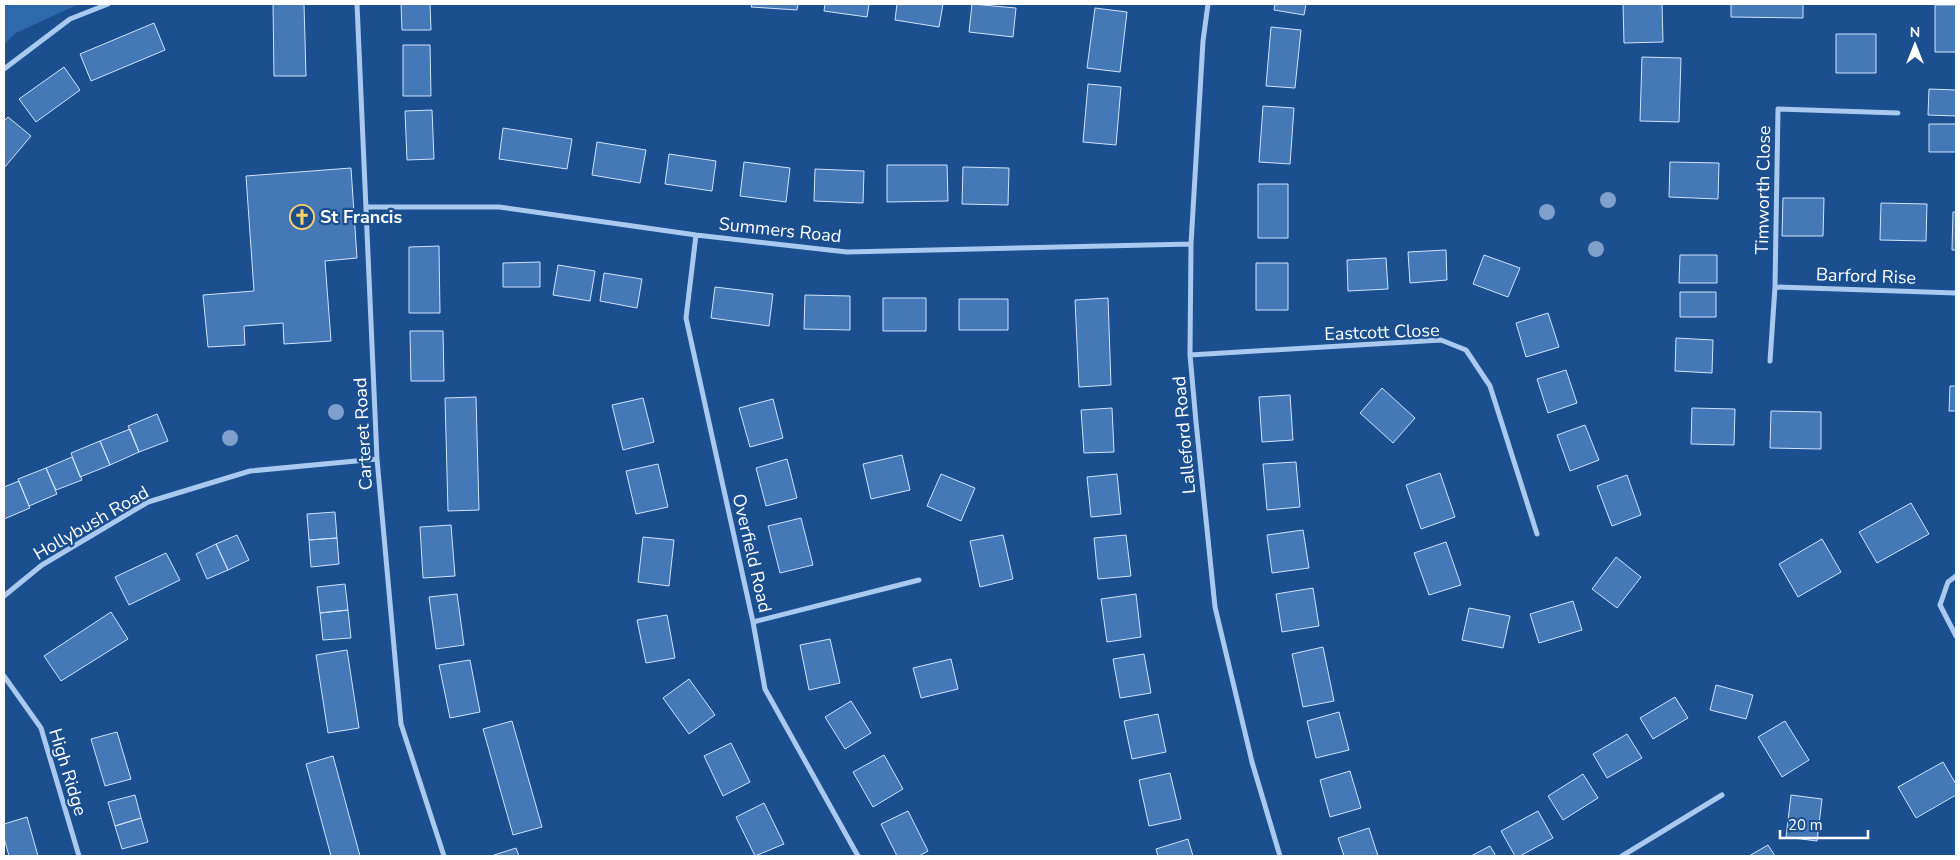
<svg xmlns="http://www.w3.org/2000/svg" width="1960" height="860" viewBox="0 0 1960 860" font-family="'Nunito Sans',sans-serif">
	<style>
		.green { fill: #2e69ad }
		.building { fill: #4478b7; stroke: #cfe3fa }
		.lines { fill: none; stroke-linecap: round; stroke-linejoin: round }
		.minor { stroke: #a9c9ee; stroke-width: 5 }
		.tree { fill: #7ea0ca }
		.labels { text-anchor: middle; stroke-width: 4.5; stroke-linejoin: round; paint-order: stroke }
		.street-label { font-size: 18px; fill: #fff; stroke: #1b4f8f }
		.poi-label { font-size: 18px; font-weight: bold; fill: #fff; stroke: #1b4f8f; text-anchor: start }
	</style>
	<rect width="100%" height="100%" fill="#1b4f8f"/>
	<!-- green -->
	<path class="green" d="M4,4h75l-63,29 -12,11z"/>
	<!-- building -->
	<path class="building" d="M273,4h31l2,72h-32z
		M401,4h29l1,26h-29z
		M752,4h46l-1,6 -46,-3z
		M825,4h44l-2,13 -43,-6z
		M897,4h46l-4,23 -44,-7z
		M972,4l44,4 -3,29 -44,-5z
		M1275,4h31l-2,11 -30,-5z
		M1623,4h39l1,38 -39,1z
		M1731,4h72v14l-72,-1z
		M1935,5h21v47h-21z
		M1095,8l32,4 -7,60 -33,-4z
		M154,23l11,27 -74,31 -11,-27z
		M1271,27l30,3 -6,58 -29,-2z
		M1836,34h40v39h-40z
		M403,45h27l1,51h-28z
		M1642,57l39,1 -2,64 -39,-1z
		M64,67l16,23 -44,32 -17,-23z
		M1088,84l33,3 -5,58 -33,-3z
		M1929,89l27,1v26l-28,-1z
		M1263,106l31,2 -4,56 -31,-2z
		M432,110l2,49 -27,1 -2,-49z
		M8,117l23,19 -27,32v-47z
		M1929,124h27v28h-27z
		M503,128l69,11 -5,30 -68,-10z
		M597,142l49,8 -6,33 -48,-8z
		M669,154l47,7 -4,30 -47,-7z
		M744,162l46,6 -4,34 -46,-6z
		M1670,162l49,1 -1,36 -49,-2z
		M887,165h60l1,36 -61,1z
		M963,167l46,1 -1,37 -46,-1z
		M351,168l6,90 -32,3 6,80 -47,3 -1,-21 -39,3 1,19 -37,2 -5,-52 51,-4 -8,-115z
		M815,169l49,2 -1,32 -49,-2z
		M1258,184h30v54h-30z
		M1783,198h41l-1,38h-41z
		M1881,203l46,1 -1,37 -46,-1z
		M1953,212h3v38h-4z
		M439,246l1,67h-31v-66z
		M1446,250l1,30 -37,3 -2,-31z
		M1484,255l36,13 -12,29 -35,-13z
		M1680,255h37v28h-38z
		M1386,258l2,31 -40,2 -1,-31z
		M540,262v25h-37v-24z
		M1256,263h32v47h-32z
		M558,265l37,6 -5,30 -37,-6z
		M604,273l38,6 -5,29 -37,-7z
		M715,287l58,7 -4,32 -58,-8z
		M1680,292h36v25h-36z
		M805,295l45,1v34l-46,-1z
		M883,298h43v33h-43z
		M1108,298l3,87 -32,2 -4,-87z
		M959,299h49v31h-49z
		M1548,313l11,34 -33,10 -10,-34z
		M410,331h33l1,50h-33z
		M1676,338l37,2 -1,33 -37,-2z
		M1566,370l11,33 -29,10 -11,-34z
		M1950,386h6v25h-7z
		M1382,388l33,30 -22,25 -33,-30z
		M1290,395l3,45 -31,2 -3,-45z
		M476,397l3,113 -31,1 -3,-113z
		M643,398l11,44 -31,8 -11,-45z
		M773,399l10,39 -33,9 -11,-39z
		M1112,408l2,44 -30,1 -3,-43z
		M1692,408l43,1 -1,36 -43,-1z
		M1771,411l50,1v37l-51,-1z
		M157,414l11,27 -29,11 -11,-26z
		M1585,425l14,35 -29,11 -13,-36z
		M130,429l9,23 -29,13 -10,-24z
		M100,441l10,24 -30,12 -9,-24z
		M902,455l8,35 -39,9 -8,-35z
		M72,457l10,23 -26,10 -10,-22z
		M787,459l10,39 -31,8 -10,-38z
		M1296,462l4,45 -33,3 -4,-46z
		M658,464l10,43 -32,7 -10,-43z
		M46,468l11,26 -28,12 -11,-27z
		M1440,473l15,44 -34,12 -15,-44z
		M941,474l34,14 -14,33 -34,-15z
		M1117,474l4,40 -30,3 -4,-40z
		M1627,475l14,40 -29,11 -15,-40z
		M19,481l11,27 -26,11v-32z
		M1911,503l18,31 -52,29 -18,-31z
		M335,512l2,26 -28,2 -2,-26z
		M801,518l12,47 -33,8 -12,-47z
		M451,525l4,51 -32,2 -3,-51z
		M1303,530l6,38 -37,5 -5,-38z
		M237,535l12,25 -21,10 -12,-26z
		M1003,535l10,44 -33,8 -10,-46z
		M1126,535l5,41 -33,3 -4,-41z
		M643,537l31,3 -5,46 -31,-4z
		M337,538l2,26 -28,3 -2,-27z
		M1822,539l19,33 -43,25 -19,-33z
		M1446,542l15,43 -32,10 -15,-42z
		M216,544l12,26 -21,9 -11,-25z
		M166,553l14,27 -51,25 -14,-28z
		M1616,557l25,20 -24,31 -25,-19z
		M345,584l3,26 -28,3 -3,-26z
		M1313,588l6,38 -37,6 -6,-38z
		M457,594l7,51 -28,4 -7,-52z
		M1136,594l5,43 -34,5 -6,-43z
		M1573,601l9,29 -43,13 -9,-29z
		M1469,608l41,8 -7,32 -41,-8z
		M348,610l3,28 -28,2 -3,-27z
		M111,612l17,27 -67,42 -17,-25z
		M667,615l8,43 -29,5 -9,-43z
		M830,639l10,44 -31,7 -9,-45z
		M1323,647l11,54 -31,6 -11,-53z
		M347,650l12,78 -31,5 -12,-78z
		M1144,654l7,39 -31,5 -7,-39z
		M951,659l7,30 -37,9 -8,-30z
		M470,660l10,52 -30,6 -11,-53z
		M689,679l26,36 -26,19 -26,-36z
		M1716,685l37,10 -7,24 -36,-9z
		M1675,697l13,21 -35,21 -13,-21z
		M851,701l20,32 -26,16 -20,-32z
		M1339,712l10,38 -33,8 -9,-37z
		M1158,714l8,38 -34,7 -8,-38z
		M512,721l30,106 -29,8 -30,-106z
		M1785,721l24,39 -27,17 -24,-40z
		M117,732l14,47 -26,7 -14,-47z
		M1627,734l15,24 -35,20 -14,-24z
		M731,743l19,39 -27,14 -19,-40z
		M884,755l19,34 -30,18 -20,-35z
		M333,756l27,100h-29l-25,-92z
		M1943,762l13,22v11l-40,23 -18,-31z
		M1350,771l11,37 -31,9 -10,-37z
		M1170,773l11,46 -32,7 -10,-46z
		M1583,774l15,24 -35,22 -15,-24z
		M135,795l6,23 -26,8 -7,-24z
		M1791,795l31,4 -5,42 -31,-4z
		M764,803l20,41 -29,12 -19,-39z
		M908,811l20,40 -9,5h-22l-16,-32z
		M1538,811l15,27 -33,18h-5l-14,-25z
		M27,817l11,39h-29l-5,-18v-14z
		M141,818l7,24 -26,7 -7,-23z
		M1369,828l9,28h-34l-6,-18z
		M1188,839l5,17h-35l-2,-7z
		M1768,845l7,11h-26z
		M1490,846l6,10h-25z
		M516,848l3,8h-28z"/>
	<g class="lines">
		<!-- minor -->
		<path class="minor" d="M357,4l20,455 24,265 43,132
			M1208,4l-5,37 -12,203 -1,111 6,67 19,185 37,155 28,94
			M4,69l66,-50 38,-15
			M367,207h132l197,28 151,17 344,-8
			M696,235l-10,83 67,304 12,67 93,167
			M1775,287l181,6
			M1190,355l251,-15 25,10 24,36 47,148
			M1770,361l5,-74 3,-178 120,4
			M1956,576l-8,6 -8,23 16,31
			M4,596l38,-31 106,-63 102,-31 127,-12
			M753,622l166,-42
			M4,676l37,52 38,128
			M1622,856l100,-61"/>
	</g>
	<!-- trees -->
	<g class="tree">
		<circle cx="1608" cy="200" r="8"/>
		<circle cx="1547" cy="212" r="8"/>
		<circle cx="1596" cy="249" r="8"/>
		<circle cx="336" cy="412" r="8"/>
		<circle cx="230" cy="438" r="8"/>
	</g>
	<!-- icons -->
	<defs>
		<symbol id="church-ring" viewBox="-11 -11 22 22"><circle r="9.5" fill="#1b4f8f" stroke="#ffd166" stroke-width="1.5"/><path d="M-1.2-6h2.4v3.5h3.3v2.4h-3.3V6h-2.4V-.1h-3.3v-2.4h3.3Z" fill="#ffd166"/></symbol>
	</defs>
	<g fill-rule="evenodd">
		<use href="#church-ring" x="288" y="203" width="28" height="28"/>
	</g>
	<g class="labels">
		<!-- street labels -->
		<g class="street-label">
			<text transform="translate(1763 190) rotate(-89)" y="6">Timworth Close</text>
			<text transform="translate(780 230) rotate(6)" y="6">Summers Road</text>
			<text transform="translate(1866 276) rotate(2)" y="6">Barford Rise</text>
			<text transform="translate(1382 332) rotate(-2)" y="6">Eastcott Close</text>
			<text transform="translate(363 434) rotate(-93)" y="6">Carteret Road</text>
			<text transform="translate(1184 435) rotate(-95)" y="6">Lalleford Road</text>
			<text transform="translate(91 523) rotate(-30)" y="6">Hollybush Road</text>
			<text transform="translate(752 553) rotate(77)" y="6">Overfield Road</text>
			<text transform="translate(68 772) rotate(73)" y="6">High Ridge</text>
		</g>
		<!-- poi labels -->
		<g class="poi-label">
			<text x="320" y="223">St Francis</text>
		</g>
	</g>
	<!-- border -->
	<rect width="1960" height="860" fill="none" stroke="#ffffff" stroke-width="10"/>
	<!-- north arrow -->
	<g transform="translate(1915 45)" stroke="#1b4f8f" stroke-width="4" paint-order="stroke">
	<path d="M0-4L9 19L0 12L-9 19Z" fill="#ffffff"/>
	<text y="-8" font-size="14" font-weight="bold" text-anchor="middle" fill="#ffffff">N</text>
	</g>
	<!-- scale -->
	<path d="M1780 830v8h88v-8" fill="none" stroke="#ffffff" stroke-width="2.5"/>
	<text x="1788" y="830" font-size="15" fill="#ffffff" stroke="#1b4f8f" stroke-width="4" paint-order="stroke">20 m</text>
</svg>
